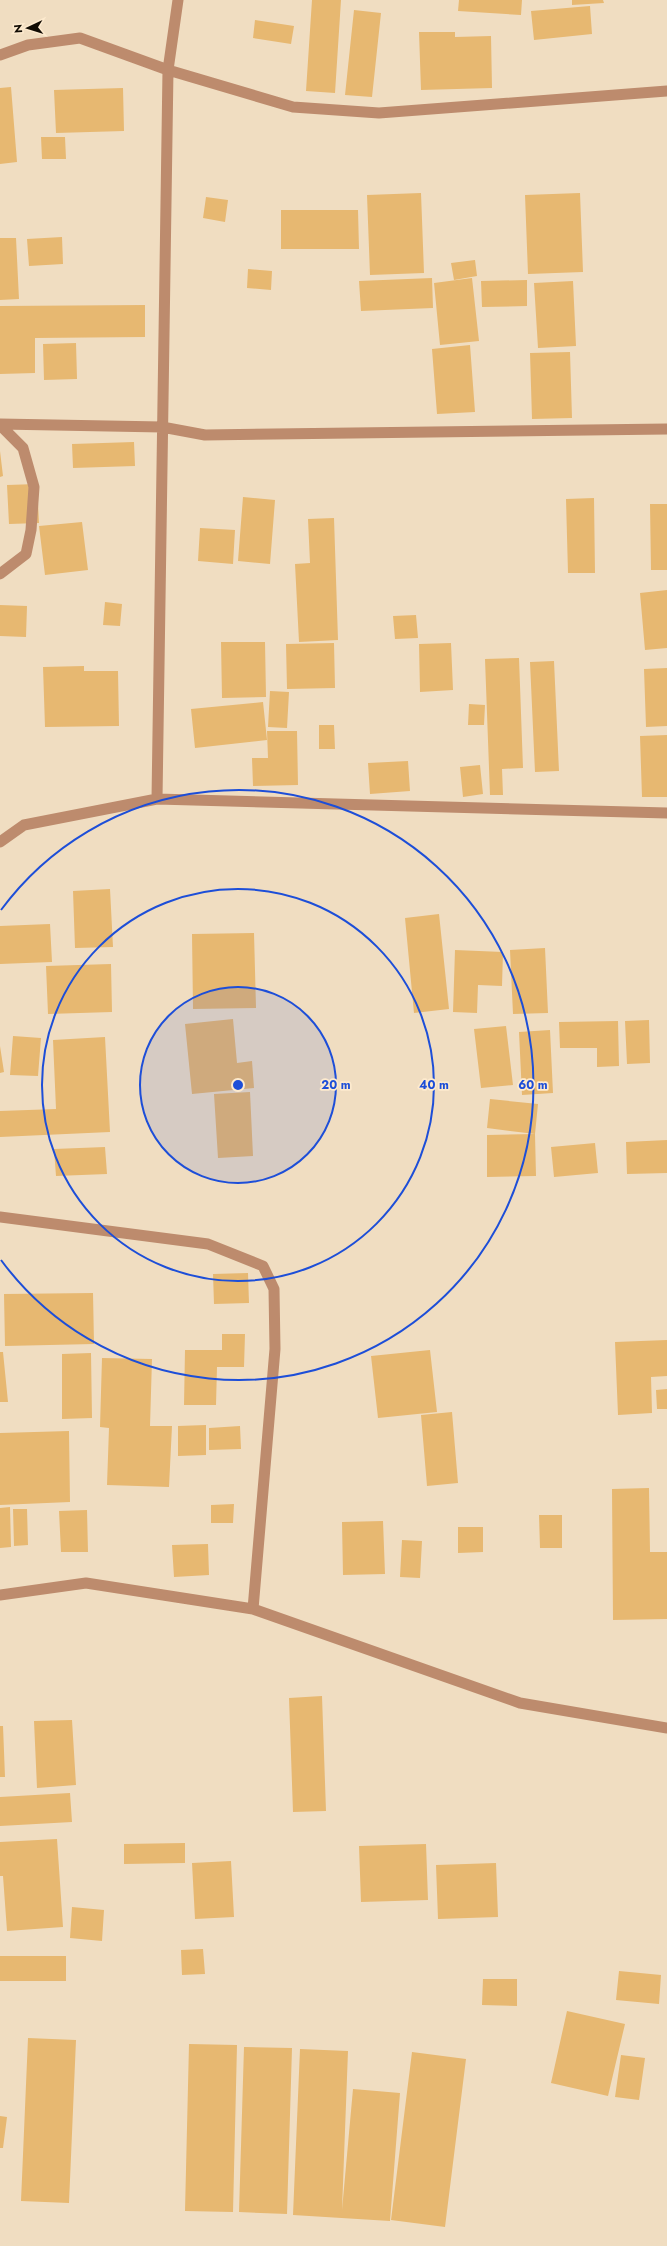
<svg xmlns="http://www.w3.org/2000/svg" width="667" height="2246" viewBox="0 0 667 2246" font-family="Jost,sans-serif">
	<style>
		.building { fill: #e7b871 }
		.lines { fill: none; stroke-linecap: round; stroke-linejoin: round }
		.minor { stroke: #bd8b6d; stroke-width: 11 }
		.ring { fill: none; stroke: #1d4ed8; stroke-width: 2 }
		.centre { fill: #1d4ed8; stroke: #fdeace; stroke-width: 2 }
		.ring-label { font-size: 12px; text-anchor: middle; font-weight: bold; fill: #1d4ed8; stroke: #fdeace; stroke-width: 3.5; stroke-linejoin: round; paint-order: stroke }
	</style>
	<rect width="100%" height="100%" fill="#f0ddc1"/>
	<!-- building -->
	<path class="building" d="M312,0h29l-6,93 -29,-2z
		M459,0h63l-1,15 -63,-4z
		M572,0h31l1,3 -32,2z
		M590,6l2,28 -58,6 -3,-29z
		M354,10l27,3 -9,84 -27,-2z
		M255,20l39,6 -3,18 -38,-6z
		M419,32h36v5l36,-1 1,52 -71,2z
		M11,87l6,75 -17,2v-76z
		M123,88l1,43 -68,2 -2,-43z
		M41,137h24l1,22h-24z
		M421,193l3,80 -54,2 -3,-80z
		M580,193l3,79 -55,2 -3,-79z
		M206,197l22,3 -3,22 -22,-4z
		M281,210h77l1,39h-78z
		M62,237l1,27 -34,2 -2,-27z
		M0,238h16l3,61 -19,1z
		M475,260l2,16 -23,4 -3,-17z
		M248,269l24,2 -1,19 -24,-2z
		M432,278l1,30 -72,3 -2,-30z
		M472,278l7,63 -39,4 -6,-62z
		M527,280v26l-45,1 -1,-26z
		M573,281l3,65 -38,2 -4,-65z
		M145,305v32l-110,1v35l-35,1v-68z
		M76,343l1,36 -33,1 -1,-36z
		M470,345l5,67 -38,2 -5,-65z
		M570,352l2,66 -40,1 -2,-66z
		M134,442l1,24 -62,2 -1,-24z
		M0,451l3,25 -3,1z
		M37,484l2,39 -30,1 -2,-39z
		M243,497l32,3 -5,64 -32,-3z
		M594,498l1,75h-27l-2,-74z
		M650,504h17v66h-16z
		M334,518l4,122 -39,2 -4,-78 15,-1 -2,-44z
		M82,522l6,48 -43,5 -6,-49z
		M200,528l35,2 -2,34 -35,-3z
		M667,590v58l-22,2 -5,-57z
		M105,602l17,2 -2,22 -17,-1z
		M0,605l27,1 -1,31 -26,-1z
		M416,615l2,23 -23,1 -2,-23z
		M221,642h44l1,55 -44,1z
		M334,643l1,45 -48,1 -1,-45z
		M451,643l2,47 -33,2 -1,-48z
		M519,658l4,110 -21,1 1,26h-13l-5,-136z
		M554,661l5,110 -24,1 -5,-110z
		M84,666v5h34l1,55 -74,1 -2,-60z
		M667,668v58l-21,1 -2,-58z
		M270,691l19,1 -2,36 -19,-1z
		M263,702l4,38 -72,8 -4,-39z
		M469,704l16,1 -1,20h-16z
		M319,725h15l1,24h-16z
		M267,731h30l1,54 -45,1 -1,-28h16z
		M667,735v62h-25l-2,-61z
		M408,761l2,30 -40,3 -2,-31z
		M480,765l3,29 -20,3 -3,-30z
		M110,889l3,58 -38,1 -2,-57z
		M439,914l10,95 -35,4 -9,-95z
		M50,924l2,38 -52,2v-38z
		M254,933l2,75 -63,1 -1,-75z
		M545,948l3,65 -35,1 -3,-64z
		M455,950l48,2 -1,34 -24,-1 -1,28 -24,-1z
		M111,964l1,48 -64,2 -2,-48z
		M233,1019l4,44 15,-2 2,27 -62,6 -7,-70z
		M649,1020l1,43 -23,1 -2,-43z
		M618,1021l1,45 -22,1v-19h-37l-1,-26z
		M506,1026l7,59 -32,3 -7,-59z
		M550,1030l3,63 -31,2 -3,-63z
		M13,1036l28,2 -3,38 -28,-1z
		M105,1037l5,95 -110,5v-26l56,-2 -3,-69z
		M0,1046l4,26 -4,1z
		M250,1092l3,64 -35,2 -4,-64z
		M490,1099l48,5 -3,30 -48,-6z
		M535,1134l1,42 -49,1v-42z
		M667,1140v33l-40,1 -1,-32z
		M595,1143l3,30 -44,4 -3,-30z
		M105,1147l2,27 -51,2 -2,-27z
		M248,1273l1,30 -35,1 -1,-30z
		M93,1293l1,51 -89,2 -1,-52z
		M222,1334h23l-1,33h-27l-1,38h-32l1,-55h37z
		M667,1340v36l-16,1 1,36 -34,2 -3,-73z
		M430,1350l7,62 -59,6 -7,-62z
		M0,1352h3l5,50h-8z
		M91,1353l1,65 -30,1v-65z
		M102,1358l50,1 -2,67h22l-3,61 -62,-2 2,-57 -9,-1z
		M667,1389v20h-10l-1,-19z
		M452,1412l6,71 -31,3 -6,-71z
		M206,1425v30l-28,1v-30z
		M240,1426l1,23 -32,1v-22z
		M69,1431l1,71 -70,3v-72z
		M649,1488l1,64h17v67l-54,1 -1,-131z
		M234,1504l-1,19h-22v-18z
		M10,1507l1,40 -11,1v-40z
		M13,1509h14l1,36 -14,1z
		M87,1510l1,42h-27l-2,-41z
		M539,1515h23v33h-22z
		M383,1521l2,53 -42,1 -1,-53z
		M458,1527h25v25l-25,1z
		M402,1540l20,1 -2,37 -20,-1z
		M208,1544l1,31 -35,2 -2,-32z
		M322,1696l4,115 -33,1 -4,-114z
		M72,1720l4,65 -39,3 -3,-67z
		M0,1726h3l2,51h-5z
		M70,1793l2,29 -72,4v-29z
		M57,1839l6,88 -56,4 -4,-55h-3v-34z
		M185,1843v20l-61,1v-20z
		M426,1844l2,56 -67,2 -2,-56z
		M231,1861l3,56 -39,2 -3,-56z
		M496,1863l2,54 -60,2 -2,-54z
		M72,1907l32,3 -2,31 -32,-3z
		M203,1949l2,25 -23,1 -1,-25z
		M0,1956h66v25h-66z
		M619,1971l42,4 -2,29 -43,-4z
		M483,1979h34v27l-35,-1z
		M567,2011l58,13 -17,72 -57,-13z
		M28,2038l48,2 -7,163 -48,-2z
		M189,2044l48,1 -4,167 -48,-1z
		M244,2047l48,1 -5,166 -48,-2z
		M300,2049l48,2 -6,159 11,-121 47,4 -10,128 -97,-6z
		M412,2052l54,7 -21,168 -54,-7z
		M621,2055l24,3 -6,42 -24,-3z
		M0,2116l7,1 -4,31h-3z"/>
	<g class="lines">
		<!-- minor -->
		<path class="minor" d="M0,55l28,-10 52,-7 88,32 125,37 86,6 288,-22
			M0,424l162,3 43,8 462,-6
			M0,425l23,23 11,39 -3,43 -5,24 -26,20
			M157,799l11,-729 10,-70
			M0,842l24,-17 133,-26 510,14
			M0,1217l208,27 55,22 11,23 1,60 -22,260
			M0,1595l86,-12 167,26 267,94 147,25"/>
	</g>
	<!-- distance rings -->
	<circle cx="238" cy="1085" r="98" fill="#1d4ed8" fill-opacity=".12"/>
	<g class="ring">
		<circle cx="238" cy="1085" r="98"/>
		<circle cx="238" cy="1085" r="196"/>
		<path d="M1 910A295 295 0 1 1 1 1260"/>
	</g>
	<circle cx="238" cy="1085" r="6" class="centre"/>
	<g class="ring-label">
		<text x="336" y="1089">20 m</text>
		<text x="434" y="1089">40 m</text>
		<text x="533" y="1089">60 m</text>
	</g>
	<!-- north arrow -->
	<g transform="translate(28 28) rotate(266)" stroke="#fdeace" stroke-width="3" paint-order="stroke">
	<path d="M0-3L7 15L0 10L-7 15Z" fill="#110b03"/>
	<text y="-6" font-size="11" font-weight="bold" text-anchor="middle" fill="#110b03">N</text>
	</g>
</svg>
